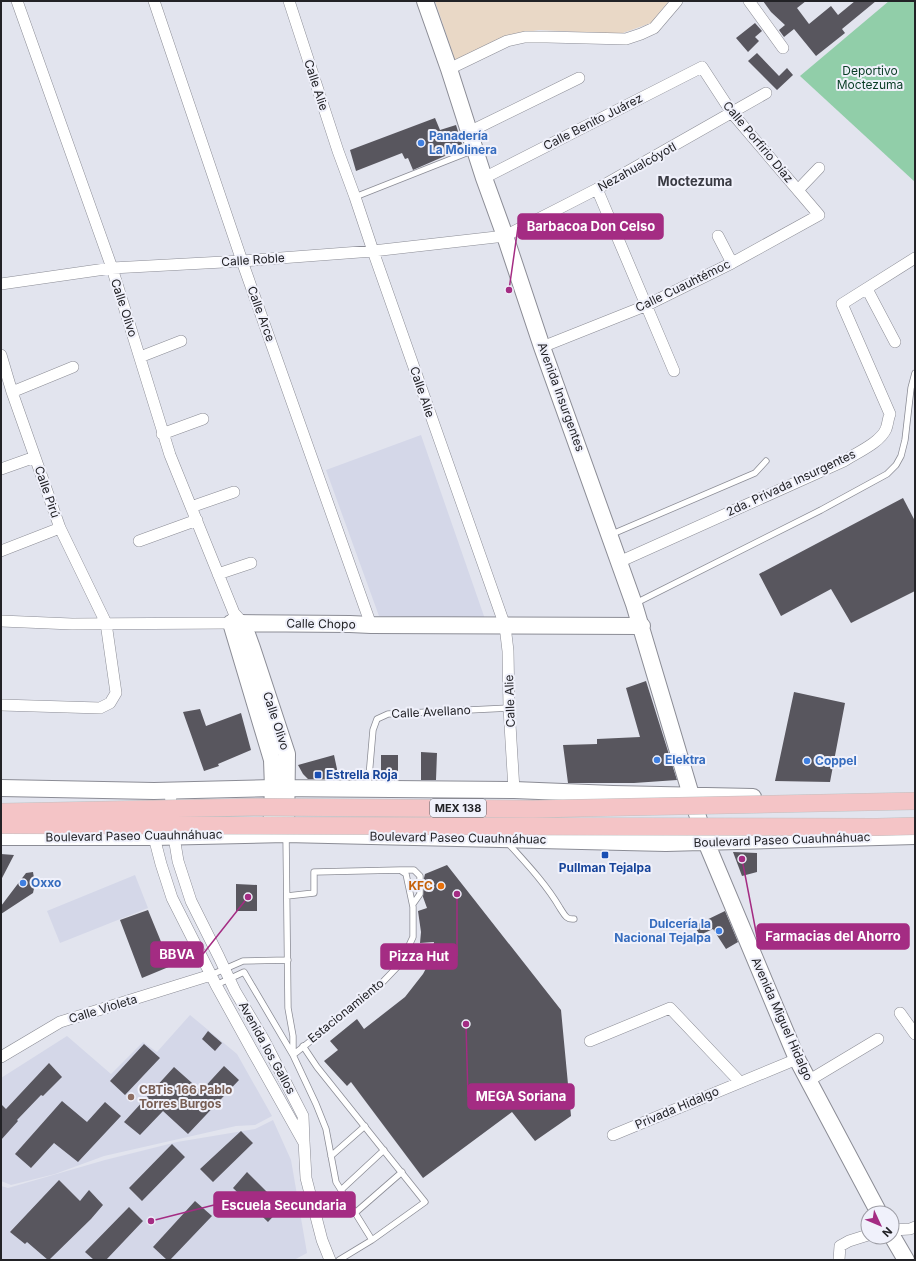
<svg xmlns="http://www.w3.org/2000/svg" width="916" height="1261" viewBox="0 0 916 1261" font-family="Inter,sans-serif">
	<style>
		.industrial { fill: #e9d8c6 }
		.built { fill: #d4d7e8 }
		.green { fill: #91cea9 }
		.building { fill: #58565e }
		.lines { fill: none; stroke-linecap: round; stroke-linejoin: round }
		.lane-casing { stroke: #8b8c95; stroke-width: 7 }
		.street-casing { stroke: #8b8c95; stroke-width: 12 }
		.secondary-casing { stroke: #8b8c95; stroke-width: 18 }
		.lane { stroke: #fff; stroke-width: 5.5 }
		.street { stroke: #fff; stroke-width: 11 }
		.secondary { stroke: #fff; stroke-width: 16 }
		.primary-bridge-casing { stroke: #c1c1c2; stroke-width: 18; stroke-linecap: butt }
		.primary-bridge { stroke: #f4c4c6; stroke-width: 17 }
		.shop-dot { fill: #3f7fe0; stroke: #f0f1fb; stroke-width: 1.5 }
		.transit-dot { fill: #1a4fb4; stroke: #f0f1fb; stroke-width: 1.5 }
		.food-dot { fill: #e8710a; stroke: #f0f1fb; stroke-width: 1.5 }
		.education-dot { fill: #8d6e63; stroke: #f0f1fb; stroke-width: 1.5 }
		.labels { text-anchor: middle; stroke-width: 4; stroke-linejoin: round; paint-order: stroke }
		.shield { fill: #f0f1fb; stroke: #606066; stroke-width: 1 }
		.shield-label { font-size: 11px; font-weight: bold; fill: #222226 }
		.park-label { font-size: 12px; fill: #083d24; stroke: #f0f1fb }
		.street-label { font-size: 12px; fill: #222226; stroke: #f0f1fb }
		.shop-label { font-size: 12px; font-weight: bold; fill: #366cbe; stroke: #f0f1fb; text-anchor: start }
		.transit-label { font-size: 12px; font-weight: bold; fill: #164399; stroke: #f0f1fb; text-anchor: start }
		.food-label { font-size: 12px; font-weight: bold; fill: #c56008; stroke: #f0f1fb; text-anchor: end }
		.education-label { font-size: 12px; font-weight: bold; fill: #785e54; stroke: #f0f1fb; text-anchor: start }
		.neighbourhood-label { font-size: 13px; font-weight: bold; fill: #3a3b43; stroke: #f0f1fb }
		.leader { fill: none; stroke: #a42c83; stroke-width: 1.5 }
		.callout-dot { fill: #a42c83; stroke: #f0f1fb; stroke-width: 1.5 }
		.callout { fill: #a42c83; stroke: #a42c83; stroke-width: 1.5 }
		.callout-label { font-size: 13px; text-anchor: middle; font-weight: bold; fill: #fff }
	</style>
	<rect width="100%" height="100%" fill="#e2e4ee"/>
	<!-- industrial -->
	<path class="industrial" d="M435,1h234l-18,22 -31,11 -81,-4 -24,4 -60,26z"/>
	<!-- built -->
	<path class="built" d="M421,435l64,184 -106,-3 -53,-146z
		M135,875l13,33 -88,35 -13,-32z
		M190,1015l47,39 35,62 -17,9 -19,1 -132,30 -49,18 -44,11 -10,-4v-103l66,-42 44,38 32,-32 14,10z
		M273,1120l18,40 16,93 -13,7h-56l-3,-1 -6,1h-228v-74l7,2 97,-28 72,-18 78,-13z"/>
	<!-- green -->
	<path class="green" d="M889,1h26v181l-115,-106z"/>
	<!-- building -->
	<path class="building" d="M763,1h43l-9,7 12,16 22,-18 7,9 17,-14h21l-34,28 3,4 -29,23 -22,-27 -10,8 -5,-7 6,-5 -14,-13z
		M755,23l7,8 -7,6 4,4 -11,11 -12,-14z
		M757,53l22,23 8,-8 6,7 -16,15 -29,-29z
		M435,118l5,12 16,-5 6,19 -9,4 1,4 -41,18 -5,-12 -3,1 -3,-6 -46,18 -6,-21z
		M903,498l12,23v70l-64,32 -20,-34 -50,27 -22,-42z
		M646,681l31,99 -43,3h-66l-5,-38 34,-1v-5l43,-2 -14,-49z
		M794,692l51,11 -15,79 -55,-1z
		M200,709l6,17 35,-13 10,37 -33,14 1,2 -15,5 -21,-59z
		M421,752l16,1 -1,27h-15z
		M334,755l3,14 -1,10h-28l-5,-5 -5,-9z
		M381,755h17v25l-17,-1z
		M733,852l24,1v19l-15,4z
		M1,854l13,1 -13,25z
		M447,865l114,145 10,106 -36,25 -23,-29 -89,66 -72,-96 -4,4 -23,-25 14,-11 -8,-9 27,-22 7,10 41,-32 18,-23 7,-13 4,-19 -14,1 1,-11 -3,-21 9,-3 -4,-11 1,-19 1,-4z
		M33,872l2,12 -2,9 -32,21v-8l25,-33z
		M236,884l21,1v26h-21z
		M148,910l23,56 -29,12 -22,-58z
		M725,911l13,31 -12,7 -13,-20 -13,6 -6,-9z
		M208,1031l14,12 -7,8 -13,-12z
		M144,1044l16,14 -35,37 -15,-14z
		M49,1063l13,14 -19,19 -2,-1 -24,25 1,1 -17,19v-36l5,5z
		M224,1066l15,14 -51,54 -25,-23 -23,24 -16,-13 50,-55 27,24z
		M62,1101l25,21 18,-20 16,14 -43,46 -24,-19 -23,25 -16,-14z
		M241,1131l12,12 -40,39 -13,-13z
		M172,1144l13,13 -43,44 -13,-13z
		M247,1172l35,35 -14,15 -35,-34z
		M59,1180l21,21 9,-11 14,15 -12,14 -42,41h-1l-21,-18 -2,2 -15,-12z
		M195,1201l17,15 -42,44h-3l-14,-13z
		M129,1207l14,14 -37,39h-12l-9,-8z"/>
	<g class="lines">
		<defs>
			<path id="lane" d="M355,197l119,-47
				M610,535l145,-62 11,-12
				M634,604l187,-94 66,-36 9,-9 5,-9 4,-16 6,-52 4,-15
				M368,788l5,-58 4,-11 11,-5 121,-6
				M286,835l2,173 5,28v19l23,49 10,25 10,53 36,58 -33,20
				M507,842c19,21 39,42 53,66 4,6 6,12 14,11
				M400,870h14l6,6v18l-7,10
				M211,975l32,-14 45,-1
				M216,985l28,-13 49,83 84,-67 24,-25 12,-26v-30l-7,-33 -6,-4 -86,2v21l-27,3
				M303,1046l14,21 108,135 -53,38
				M331,1156l34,-30
				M341,1190l43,-40
				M355,1213l47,-41"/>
			<path id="street" d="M17,1l95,267 58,187 64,158 9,10
				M154,1l88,260 129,364
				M289,1l49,150 17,46 18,54 132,375 3,25 1,57 5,82
				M749,1l34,47
				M449,69l58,-28 18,-4h22l79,2 15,-5 13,-6 23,-27
				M469,132l110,-54
				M484,178l218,-111 30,46 87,102 -87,48 -87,43 -103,41
				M597,189l77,182
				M798,190l21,-22
				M718,236l14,27
				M1,284l111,-16 130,-7 131,-10 132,-15 92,-47 169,-96
				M867,289l28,53
				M1,355l11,37 48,136 46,95 10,70 -6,10 -10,5 -99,-3
				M140,357l41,-16
				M12,392l61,-25
				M162,434l41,-15
				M1,469l34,-12
				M191,507l43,-15
				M139,541l58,-21
				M1,551l59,-23
				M619,562l225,-101c12,-8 36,-18 42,-32 2,-5 2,-11 4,-15l-48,-110 73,-46
				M218,574l33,-11
				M1,621l71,3 159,-1 2,-5
				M170,791l4,46 4,24 13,40 28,56 16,34 29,49 39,76 1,25 2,37 16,62 8,20
				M154,832v5l7,27 11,34 44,87 37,67 50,89
				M900,1013l15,21
				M590,1041l80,-33 70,74
				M1,1057l59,-35 151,-47
				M808,1081l70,-42
				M613,1135l184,-76
				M892,1230l18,-1 5,-2
				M839,1260l1,-14 9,-5 19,-6"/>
			<path id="secondary" d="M425,1l24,68 35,109 21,58 37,111 92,257 57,191 15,47 91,217 82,154
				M243,623l9,25 35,106 -1,80
				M1,788l153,3 119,-3 241,2 99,4 140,3
				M271,834l2,-46 -1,-28 -41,-137 119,1 21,1 271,1
				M1,837h153l132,-3 380,9 249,-7
				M892,1236l14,24"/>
		</defs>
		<!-- lane casing -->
		<use href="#lane" class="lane-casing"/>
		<!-- street casing -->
		<use href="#street" class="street-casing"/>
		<!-- secondary casing -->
		<use href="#secondary" class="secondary-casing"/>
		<!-- lane -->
		<use href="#lane" class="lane"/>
		<!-- street -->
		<use href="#street" class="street"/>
		<!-- secondary -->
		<use href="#secondary" class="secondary"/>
		<defs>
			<path id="primary-bridge" d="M1,812l252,-5 280,2 382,-8
				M1,825l876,2 38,-1"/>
		</defs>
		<!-- primary-bridge casing -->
		<use href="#primary-bridge" class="primary-bridge-casing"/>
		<!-- primary-bridge -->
		<use href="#primary-bridge" class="primary-bridge"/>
	</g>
	<!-- markers -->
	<g class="shop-dot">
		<circle cx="421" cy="143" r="4"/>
		<circle cx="657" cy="760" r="4"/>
		<circle cx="807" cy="761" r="4"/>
		<circle cx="23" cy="883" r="4"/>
		<circle cx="719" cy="931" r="4"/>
	</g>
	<g class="transit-dot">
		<rect x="314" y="771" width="8" height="8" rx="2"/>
		<rect x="601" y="851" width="8" height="8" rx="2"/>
	</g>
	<circle class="food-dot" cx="441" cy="886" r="4"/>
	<circle class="education-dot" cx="131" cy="1097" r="4"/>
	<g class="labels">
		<!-- shield labels -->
		<rect class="shield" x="430" y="799" width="56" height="18" rx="3"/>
		<g class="shield-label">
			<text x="458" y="812">MEX 138</text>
		</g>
		<!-- park labels -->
		<g class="park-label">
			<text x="870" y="75">Deportivo<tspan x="870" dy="14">Moctezuma</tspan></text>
		</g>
		<!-- street labels -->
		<g class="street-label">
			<text transform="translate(316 85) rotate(72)" y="4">Calle Alie</text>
			<text transform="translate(593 122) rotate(-27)" y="4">Calle Benito Juárez</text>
			<text transform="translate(758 142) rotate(50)" y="4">Calle Porfirio Díaz</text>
			<text transform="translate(637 167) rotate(-29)" y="4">Nezahualcóyotl</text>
			<text transform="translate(253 260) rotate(-4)" y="4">Calle Roble</text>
			<text transform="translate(683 286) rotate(-26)" y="4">Calle Cuauhtémoc</text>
			<text transform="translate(124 308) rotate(72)" y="4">Calle Olivo</text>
			<text transform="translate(261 314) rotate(70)" y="4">Calle Arce</text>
			<text transform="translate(422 392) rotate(71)" y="4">Calle Alie</text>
			<text transform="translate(561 397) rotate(70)" y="4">Avenida Insurgentes</text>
			<text transform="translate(791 483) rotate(-25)" y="4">2da. Privada Insurgentes</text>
			<text transform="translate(47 492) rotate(71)" y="4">Calle Pirú</text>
			<text transform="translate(321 624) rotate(1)" y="4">Calle Chopo</text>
			<text transform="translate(510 701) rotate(-92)" y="4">Calle Alie</text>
			<text transform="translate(431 712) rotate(-3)" y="4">Calle Avellano</text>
			<text transform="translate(276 721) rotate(72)" y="4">Calle Olivo</text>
			<text transform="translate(134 836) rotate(-1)" y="4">Boulevard Paseo Cuauhnáhuac</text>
			<text transform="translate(458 838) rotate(1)" y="4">Boulevard Paseo Cuauhnáhuac</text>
			<text transform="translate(782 840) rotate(-2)" y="4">Boulevard Paseo Cuauhnáhuac</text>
			<text transform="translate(103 1009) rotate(-17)" y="4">Calle Violeta</text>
			<text transform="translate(346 1011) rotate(-39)" y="4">Estacionamiento</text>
			<text transform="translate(782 1019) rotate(66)" y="4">Avenida Miguel Hidalgo</text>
			<text transform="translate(267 1048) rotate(61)" y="4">Avenida los Gallos</text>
			<text transform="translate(677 1108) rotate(-23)" y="4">Privada Hidalgo</text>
		</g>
		<!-- shop labels -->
		<g class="shop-label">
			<text x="429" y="140">Panadería<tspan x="429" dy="14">La Molinera</tspan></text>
			<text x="665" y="764">Elektra</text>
			<text x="815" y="765">Coppel</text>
			<text x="31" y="887">Oxxo</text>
			<text x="711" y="928" text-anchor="end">Dulcería la<tspan x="711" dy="14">Nacional Tejalpa</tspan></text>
		</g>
		<!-- transit labels -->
		<g class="transit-label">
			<text x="326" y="779">Estrella Roja</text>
			<text x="605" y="872" text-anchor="middle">Pullman Tejalpa</text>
		</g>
		<!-- food labels -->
		<g class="food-label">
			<text x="433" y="890">KFC</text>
		</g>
		<!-- education labels -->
		<g class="education-label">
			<text x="139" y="1094">CBTis 166 Pablo<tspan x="139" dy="14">Torres Burgos</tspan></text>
		</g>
		<!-- neighbourhood labels -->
		<g class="neighbourhood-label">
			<text x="695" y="186">Moctezuma</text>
		</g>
	</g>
	<!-- callouts -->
	<path class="leader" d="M509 290L518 227M742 859L757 937M248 897L203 954M457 894L457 956M466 1024L468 1097M151 1221L214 1205"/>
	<g class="callout-dot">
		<circle cx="509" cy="290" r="4"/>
		<circle cx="742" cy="859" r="4"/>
		<circle cx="248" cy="897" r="4"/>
		<circle cx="457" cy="894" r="4"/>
		<circle cx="466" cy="1024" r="4"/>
		<circle cx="151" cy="1221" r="4"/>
	</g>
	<g class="callout">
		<rect x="518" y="214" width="145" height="25" rx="4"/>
		<rect x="757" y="924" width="152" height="25" rx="4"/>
		<rect x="151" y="942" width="52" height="25" rx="4"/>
		<rect x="381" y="944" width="76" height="25" rx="4"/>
		<rect x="468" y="1084" width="106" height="25" rx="4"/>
		<rect x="214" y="1192" width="141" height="25" rx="4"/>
	</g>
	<g class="callout-label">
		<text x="591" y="231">Barbacoa Don Celso</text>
		<text x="833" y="941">Farmacias del Ahorro</text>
		<text x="177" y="959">BBVA</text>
		<text x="419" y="961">Pizza Hut</text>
		<text x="521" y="1101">MEGA Soriana</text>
		<text x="284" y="1210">Escuela Secundaria</text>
	</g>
	<!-- border -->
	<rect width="916" height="1261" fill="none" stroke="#222226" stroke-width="4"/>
	<!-- north arrow -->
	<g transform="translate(880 1225) rotate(134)"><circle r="19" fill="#f0f1fb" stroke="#9e9ea6"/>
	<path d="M0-3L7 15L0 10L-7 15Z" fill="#a42c83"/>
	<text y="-6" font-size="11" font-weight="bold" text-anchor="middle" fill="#222226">N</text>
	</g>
</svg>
